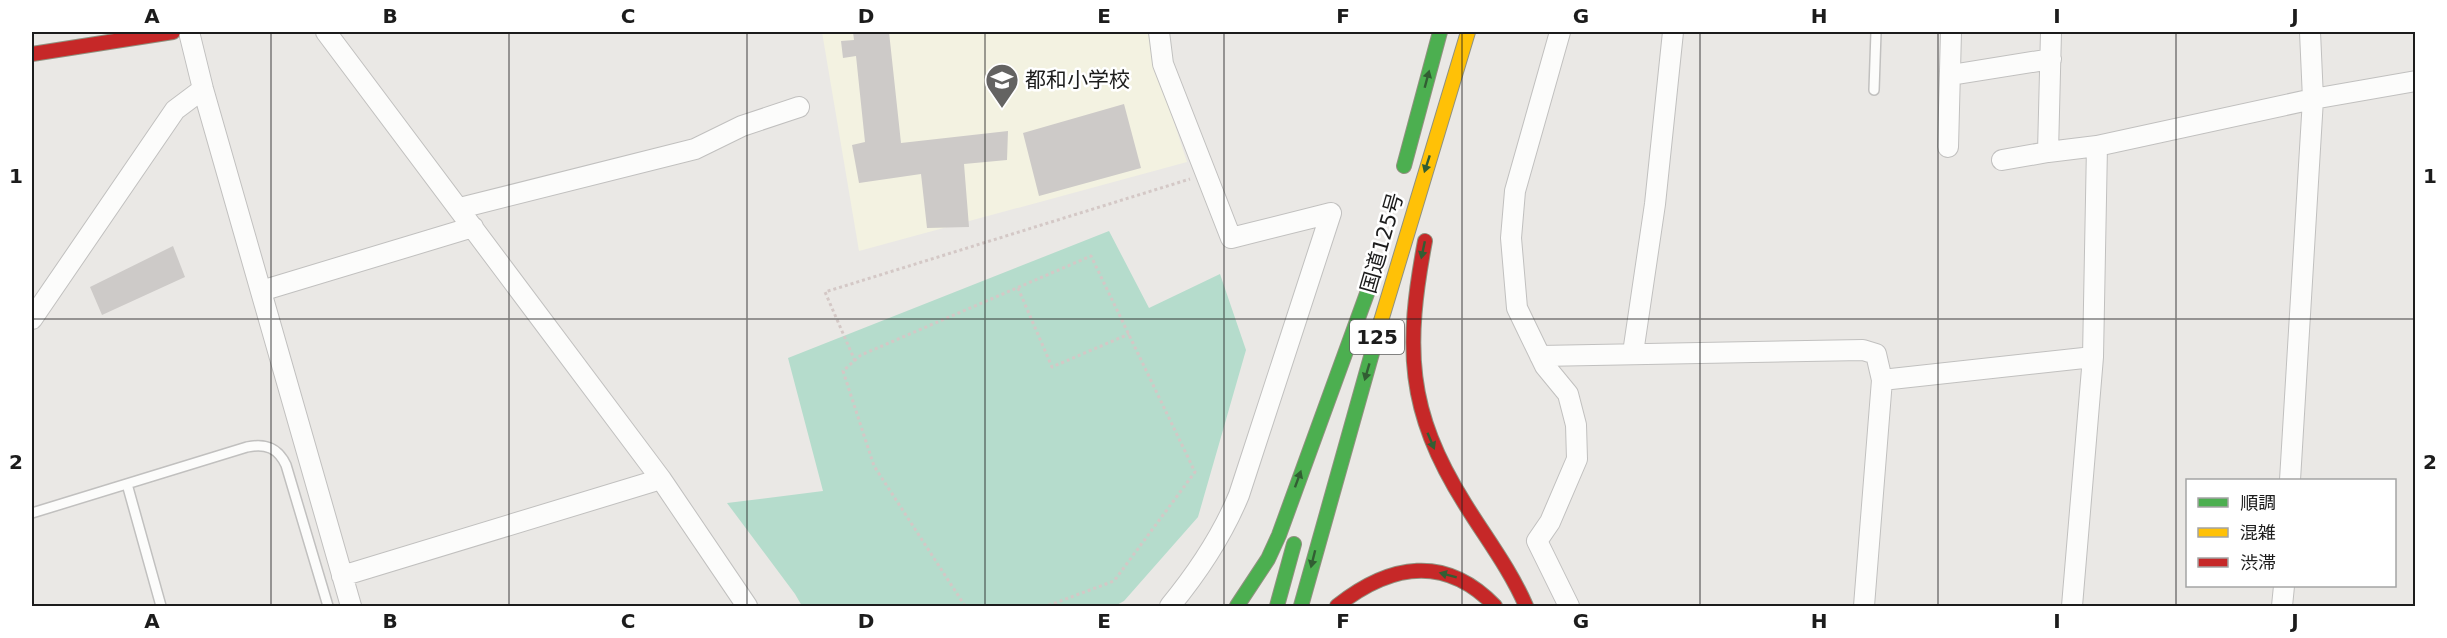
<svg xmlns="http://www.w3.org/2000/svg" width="2447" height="638" viewBox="0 0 2447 638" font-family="'DejaVu Sans','Noto Sans JP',sans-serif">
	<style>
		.education { fill: #f3f2e1 }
		.pitch { fill: #b5dccc }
		.building { fill: #cdcac8 }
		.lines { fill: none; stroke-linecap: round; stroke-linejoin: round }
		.lane-casing { stroke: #c1c0bf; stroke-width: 12 }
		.street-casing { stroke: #c1c0bf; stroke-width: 22 }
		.fast-casing { stroke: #90917f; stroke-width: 16 }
		.slow-casing { stroke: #90917f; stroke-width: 16 }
		.jam-casing { stroke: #90917f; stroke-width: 16 }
		.path { stroke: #d4c8c6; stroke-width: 3; stroke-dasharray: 3 3; stroke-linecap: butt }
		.lane { stroke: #fcfcfb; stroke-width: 9 }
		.street { stroke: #fcfcfb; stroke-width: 20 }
		.fast { stroke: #4caf50; stroke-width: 14 }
		.slow { stroke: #ffc107; stroke-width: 14 }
		.jam { stroke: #c62828; stroke-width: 14 }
		.oneway { fill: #325e33 }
		.grid { fill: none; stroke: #1c1c1c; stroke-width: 1.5; stroke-opacity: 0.55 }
		.labels { text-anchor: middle; stroke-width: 5; stroke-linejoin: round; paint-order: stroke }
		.shield { fill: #fff; stroke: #606060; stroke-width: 1.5 }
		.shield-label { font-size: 20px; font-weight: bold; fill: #1c1c1c }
		.poi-label { font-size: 21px; fill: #1c1c1c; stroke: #fff; text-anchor: start }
		.street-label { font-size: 21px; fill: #1c1c1c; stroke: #fff }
		.neatline { fill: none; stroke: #1c1c1c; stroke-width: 2 }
		.grid-label { font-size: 20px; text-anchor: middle; font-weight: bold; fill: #1c1c1c }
	</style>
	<rect width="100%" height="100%" fill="#eae8e5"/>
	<!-- education -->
	<path class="education" d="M822,32h326l4,23 35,107 -328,89z"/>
	<!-- pitch -->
	<path class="pitch" d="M1109,231l40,77 71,-34 26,76 -48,167 -74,84 -9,5h-313l-7,-12 -68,-91 96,-12 -35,-133z"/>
	<!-- building -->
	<path class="building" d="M853,32h36l12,111 107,-12 -1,29 -43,4 5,63 -42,1 -6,-54 -62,9 -7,-38 13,-3 -9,-86 -13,2 -2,-17 13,-1z
		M1124,104l17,64 -102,28 -16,-63z
		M173,246l12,31 -83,38 -12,-28z"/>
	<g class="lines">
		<defs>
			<path id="lane" d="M1874,90l2,-58
				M127,484l34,122
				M32,513l215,-66c19,-4 31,1 39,18l42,141"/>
			<path id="street" d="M189,32l14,57 148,517
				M326,32l335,447 86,127
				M1159,32l4,32 68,174 100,-25 -92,282c-17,41 -41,77 -69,111
				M1560,32l-45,159 -4,47 6,70 28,58 23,28 8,31 1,34 -27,63 -13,19 32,65
				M2051,32l-3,120 49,-6
				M1951,75l100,-16
				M1948,147l3,-115
				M2002,160l46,-8
				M460,208l235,-59 47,-23 57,-19
				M261,291l212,-64
				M32,319l143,-209 28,-21
				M1633,353l22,-149 18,-172
				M1540,356l323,-6 13,4 6,26 -18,226
				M1882,380l211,-23
				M2290,480l23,-381 -3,-67
				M342,576l319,-97
				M2072,606l21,-249 4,-211 216,-47 103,-18
				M2282,606l2,-20"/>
			<path id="fast" d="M1404,166l36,-134
				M1237,606l31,-47 11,-24 90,-247
				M1277,606l17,-62
				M1301,606l80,-285"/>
			<path id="slow" d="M1381,321l87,-289"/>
			<path id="jam" d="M32,54l141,-22
				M1425,241c-20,106 -19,169 40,263 21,34 45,65 61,102
				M1337,606c53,-42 108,-52 158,0"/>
		</defs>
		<!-- lane casing -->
		<use href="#lane" class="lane-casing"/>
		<!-- street casing -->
		<use href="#street" class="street-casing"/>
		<!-- fast casing -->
		<use href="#fast" class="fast-casing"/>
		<!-- slow casing -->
		<use href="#slow" class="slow-casing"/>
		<!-- jam casing -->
		<use href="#jam" class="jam-casing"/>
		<!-- path -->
		<path class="path" d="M1018,288l34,79 77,-33
			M855,361l-30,-69 365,-113
			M965,606l-91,-140 -31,-95 18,-16 230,-99 104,216 -81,109 -67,25"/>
		<!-- lane -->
		<use href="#lane" class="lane"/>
		<!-- street -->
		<use href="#street" class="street"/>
		<!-- fast -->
		<use href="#fast" class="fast"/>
		<!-- slow -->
		<use href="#slow" class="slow"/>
		<!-- jam -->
		<use href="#jam" class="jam"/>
	</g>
	<!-- one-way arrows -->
	<defs><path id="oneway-solid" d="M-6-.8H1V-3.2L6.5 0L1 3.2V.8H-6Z" transform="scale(1.5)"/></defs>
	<g class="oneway">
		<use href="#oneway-solid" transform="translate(1427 79) rotate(-75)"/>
		<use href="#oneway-solid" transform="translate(1427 164) rotate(108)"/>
		<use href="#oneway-solid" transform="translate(1423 250) rotate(102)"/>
		<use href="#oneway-solid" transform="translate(1367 372) rotate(106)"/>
		<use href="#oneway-solid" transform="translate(1431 441) rotate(67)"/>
		<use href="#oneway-solid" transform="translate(1298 479) rotate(-70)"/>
		<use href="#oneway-solid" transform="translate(1313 559) rotate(104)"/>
		<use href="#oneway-solid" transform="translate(1448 575) rotate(-165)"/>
	</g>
	<!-- grid -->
	<path class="grid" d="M271,32v574M509,32v574M747,32v574M985,32v574M1224,32v574M1462,32v574M1700,32v574M1938,32v574M2176,32v574M32,319h2384"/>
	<!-- icons -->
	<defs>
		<symbol id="school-pin" viewBox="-11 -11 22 30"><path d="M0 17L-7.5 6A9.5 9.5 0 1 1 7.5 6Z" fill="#646362" stroke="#fff"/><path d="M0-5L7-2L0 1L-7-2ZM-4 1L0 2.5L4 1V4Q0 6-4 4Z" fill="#fff"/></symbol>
	</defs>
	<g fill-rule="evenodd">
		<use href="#school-pin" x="983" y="61" width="38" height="52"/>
	</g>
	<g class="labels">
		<!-- shield labels -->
		<rect class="shield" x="1350" y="320" width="54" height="34" rx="4.5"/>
		<g class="shield-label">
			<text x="1377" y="344">125</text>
		</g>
		<!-- poi labels -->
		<g class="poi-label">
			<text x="1025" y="87">都和小学校</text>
		</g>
		<!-- street labels -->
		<g class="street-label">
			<text transform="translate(1382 243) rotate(-74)" y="7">国道125号</text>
		</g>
	</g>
	<!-- border -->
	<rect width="2447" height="638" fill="none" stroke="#ffffff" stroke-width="66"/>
	<!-- legend -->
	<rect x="2186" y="479" width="210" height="108" fill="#ffffff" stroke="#a4a4a4" stroke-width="1.5"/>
	<rect x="2198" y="498" width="30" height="9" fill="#4caf50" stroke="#a4a4a4" stroke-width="1.5"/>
	<text x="2240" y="509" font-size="18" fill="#1c1c1c">順調</text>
	<rect x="2198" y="528" width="30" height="9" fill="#ffc107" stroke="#a4a4a4" stroke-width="1.5"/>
	<text x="2240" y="539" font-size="18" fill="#1c1c1c">混雑</text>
	<rect x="2198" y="558" width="30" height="9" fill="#c62828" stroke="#a4a4a4" stroke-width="1.5"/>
	<text x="2240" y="569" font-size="18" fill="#1c1c1c">渋滞</text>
	<rect x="33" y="33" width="2381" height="572" class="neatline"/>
	<g class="grid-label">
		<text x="152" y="23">A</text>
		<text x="390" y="23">B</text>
		<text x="628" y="23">C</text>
		<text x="866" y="23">D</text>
		<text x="1104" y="23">E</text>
		<text x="1343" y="23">F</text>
		<text x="1581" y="23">G</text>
		<text x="1819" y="23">H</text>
		<text x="2057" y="23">I</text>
		<text x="2295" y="23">J</text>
		<text x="16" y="183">1</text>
		<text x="2430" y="183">1</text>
		<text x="16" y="469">2</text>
		<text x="2430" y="469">2</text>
		<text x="152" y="628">A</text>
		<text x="390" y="628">B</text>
		<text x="628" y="628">C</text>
		<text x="866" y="628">D</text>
		<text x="1104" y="628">E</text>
		<text x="1343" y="628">F</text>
		<text x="1581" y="628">G</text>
		<text x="1819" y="628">H</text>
		<text x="2057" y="628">I</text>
		<text x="2295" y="628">J</text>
	</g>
</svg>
